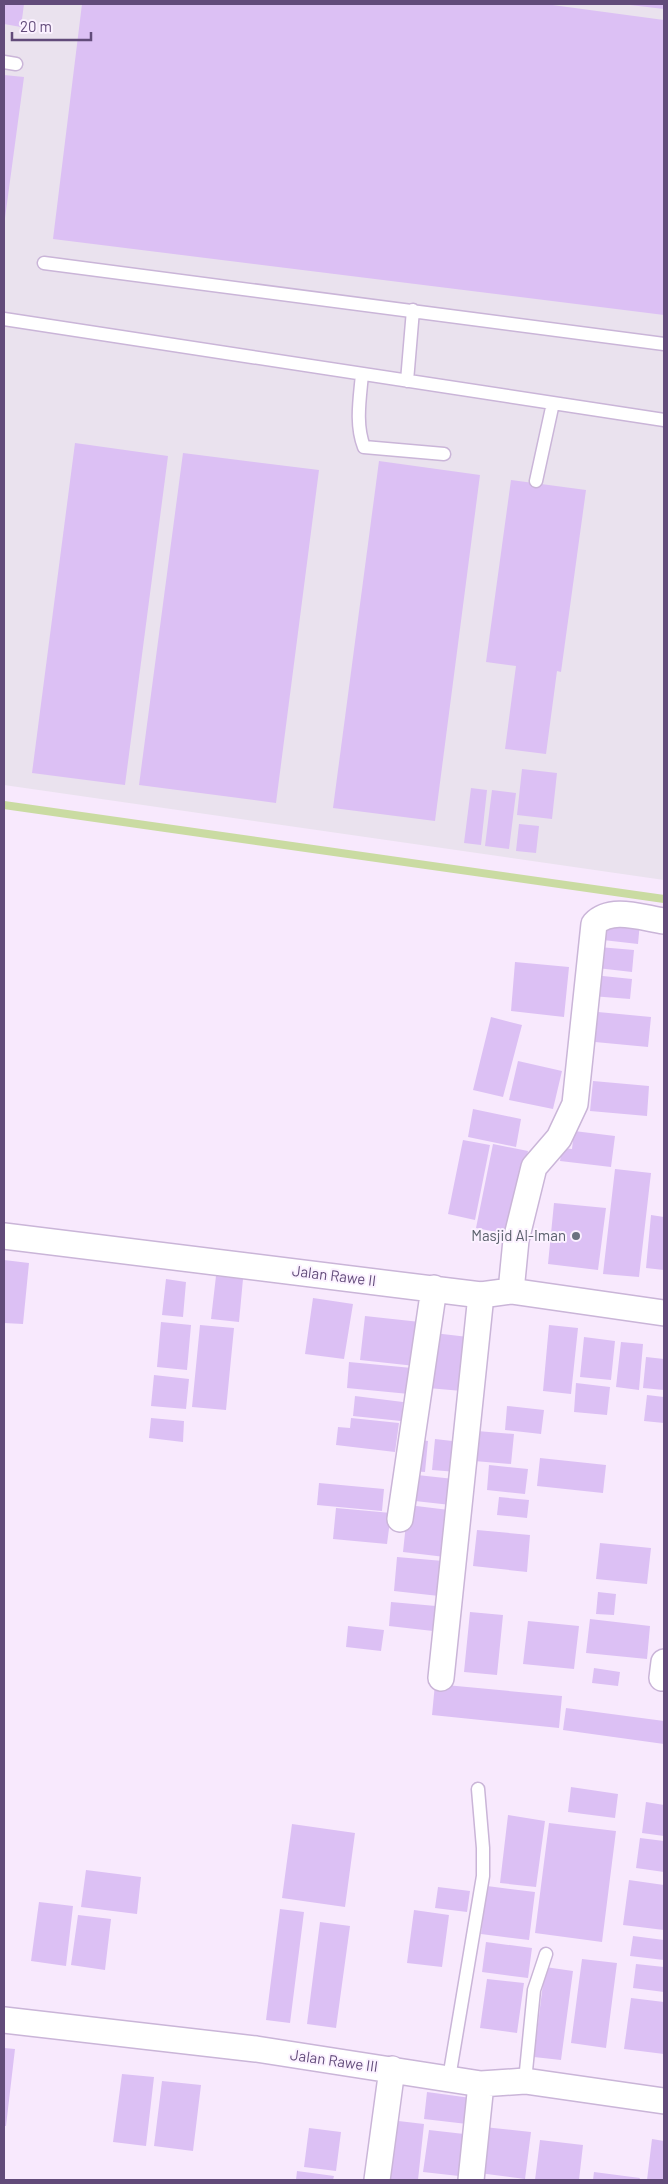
<svg xmlns="http://www.w3.org/2000/svg" width="668" height="2184" viewBox="0 0 668 2184" font-family="Barlow,sans-serif">
	<style>
		.industrial { fill: #eae2ee }
		.lines { fill: none; stroke-linecap: round; stroke-linejoin: round }
		.stream { stroke: #cadba2; stroke-width: 8 }
		.building { fill: #dcc0f4 }
		.service-casing { stroke: #cab5d8; stroke-width: 15 }
		.minor-casing { stroke: #cab5d8; stroke-width: 28 }
		.service { stroke: #fff; stroke-width: 12 }
		.minor { stroke: #fff; stroke-width: 25 }
		.worship-dot { fill: #6b7280; stroke: #fbf1ff; stroke-width: 2 }
		.labels { text-anchor: middle; stroke-width: 4; stroke-linejoin: round; paint-order: stroke }
		.worship-label { font-size: 15px; fill: #5b616d; stroke: #fbf1ff; text-anchor: end }
		.street-label { font-size: 15px; fill: #624b7a; stroke: #fbf1ff }
	</style>
	<rect width="100%" height="100%" fill="#f8e9fd"/>
	<!-- industrial -->
	<path class="industrial" d="M4,4h660v876l-660,-95z"/>
	<g class="lines">
		<!-- stream -->
		<path class="stream" d="M4,805l660,94"/>
	</g>
	<!-- building -->
	<path class="building" d="M4,4h20l-3,23 -17,-3z
		M82,4h463l119,16v295l-611,-76z
		M630,4h34v5l-34,-4z
		M4,75l20,2 -19,141 -1,-1z
		M75,443l93,13 -43,329 -93,-12z
		M183,453l136,17 -43,333 -137,-18z
		M379,461l101,14 -45,346 -102,-13z
		M511,480l75,10 -25,182 -4,-1 -11,83 -41,-5 11,-83 -30,-4z
		M522,769l35,4 -5,46 -35,-4z
		M471,788l16,2 -6,55 -17,-2z
		M492,790l24,3 -7,56 -24,-3z
		M519,824l20,2 -3,27 -20,-2z
		M604,918l36,4 -2,22 -35,-4z
		M599,947l35,3 -2,22 -35,-4z
		M515,962l54,5 -5,50 -53,-6z
		M593,975l39,4 -2,20 -39,-3z
		M598,1012l53,5 -3,30 -53,-5z
		M491,1017l31,8 -19,72 -30,-7z
		M518,1061l44,10 -9,38 -44,-9z
		M593,1081l56,5 -2,30 -57,-5z
		M473,1109l48,10 -5,28 -48,-10z
		M574,1131l41,5 -4,31 -51,-6 2,-13 10,1z
		M463,1140l27,5 -15,75 -27,-6z
		M493,1144l35,7 -17,84 -35,-7z
		M615,1169l36,4 -12,104 -36,-3z
		M554,1203l52,5 -8,62 -50,-6z
		M651,1215l13,2v53l-18,-2z
		M4,1260l25,3 -6,61 -19,-1z
		M216,1276l27,3 -4,43 -28,-3z
		M166,1279l20,3 -3,35 -21,-2z
		M313,1298l40,6 -9,55 -39,-5z
		M365,1316l55,6 -5,44 -55,-6z
		M161,1322l30,3 -4,45 -30,-3z
		M200,1325l34,3 -8,82 -34,-3z
		M549,1325l29,3 -7,66 -28,-3z
		M434,1333l34,4 -6,54 -34,-3z
		M584,1337l31,4 -4,39 -31,-3z
		M621,1342l22,2 -4,46 -23,-3z
		M646,1357l18,2v31l-21,-2z
		M349,1362l63,6 -3,26 -62,-6z
		M154,1375l35,4 -3,30 -35,-3z
		M576,1383l34,4 -3,28 -33,-3z
		M647,1395l17,2v26l-20,-2z
		M355,1396l48,6 -2,19 -48,-5z
		M507,1406l37,4 -3,24 -36,-4z
		M151,1418l33,3 -1,21 -34,-4z
		M351,1418l48,5 -4,29 -59,-7 2,-18 12,1z
		M477,1431l37,3 -3,30 -37,-3z
		M414,1439l14,2 -3,31 -14,-1z
		M435,1439l26,3 -4,30 -25,-2z
		M540,1458l66,7 -3,28 -66,-7z
		M489,1465l39,4 -3,25 -38,-4z
		M408,1474l46,5 -3,26 -45,-5z
		M319,1483l65,6 -2,22 -65,-6z
		M499,1497l30,3 -2,18 -30,-3z
		M408,1505l41,5 -4,47 -42,-5z
		M336,1508l55,5 -4,31 -54,-5z
		M477,1530l53,5 -3,37 -54,-6z
		M600,1543l51,5 -4,36 -51,-5z
		M397,1557l46,4 -4,35 -45,-5z
		M598,1592l18,2 -2,21 -18,-1z
		M391,1602l45,4 -3,25 -44,-5z
		M470,1612l33,3 -6,60 -33,-3z
		M590,1619l60,7 -3,33 -61,-6z
		M528,1621l51,5 -5,43 -51,-5z
		M348,1626l36,4 -3,21 -35,-4z
		M594,1668l26,4 -2,14 -26,-3z
		M435,1684l127,12 -3,32 -127,-13z
		M566,1708l98,13v23l-101,-14z
		M571,1787l47,7 -3,24 -47,-6z
		M646,1802l18,3v31l-22,-3z
		M508,1815l37,6 -9,66 -36,-4z
		M549,1823l67,8 -14,111 -67,-9z
		M292,1824l63,9 -10,74 -63,-9z
		M640,1838l24,3v31l-28,-4z
		M86,1870l55,7 -4,37 -56,-7z
		M629,1880l35,5v45l-41,-5z
		M487,1886l48,6 -6,48 -48,-6z
		M438,1887l32,4 -3,21 -32,-4z
		M39,1902l34,4 -7,60 -35,-5z
		M280,1909l24,3 -14,111 -24,-3z
		M414,1910l35,5 -7,52 -35,-4z
		M78,1915l33,4 -6,51 -34,-5z
		M320,1922l30,4 -14,102 -29,-4z
		M633,1936l31,4v20l-34,-4z
		M486,1942l46,6 -4,30 -46,-6z
		M582,1959l35,4 -11,85 -35,-5z
		M636,1964l28,3v25l-31,-4z
		M545,1967l28,4 -12,89 -27,-3z
		M487,1979l37,4 -7,50 -37,-5z
		M631,1998l33,4v52l-40,-5z
		M4,2048l11,1 -9,77h-2z
		M122,2074l32,3 -8,69 -33,-4z
		M162,2081l39,4 -8,66 -39,-5z
		M427,2092l44,6 -4,26 -43,-5z
		M390,2120l34,4 -6,56h-35z
		M484,2127l47,5 -6,47 -46,-6z
		M309,2128l32,4 -5,39 -32,-4z
		M429,2130l44,5 -5,42 -45,-5z
		M652,2139l12,2v39h-17z
		M540,2140l43,5 -4,35h-44z
		M297,2171l37,5 -1,4h-37z
		M594,2172l46,6 -1,2h-46z"/>
	<g class="lines">
		<defs>
			<path id="service" d="M4,62l12,2
				M44,263l620,81
				M4,319l660,101
				M362,374c-2,24 -7,50 2,73l80,7
				M407,381l6,-71
				M536,481l17,-78
				M449,2078l34,-202v-28l-5,-59
				M525,2081l9,-91 12,-36"/>
			<path id="minor" d="M4,1236l477,59 30,-4 153,22
				M511,1291l5,-51 18,-73 25,-29 16,-34 19,-180c17,-18 48,-6 70,-3
				M400,1519l34,-231
				M441,1678l40,-383
				M662,1678l2,-16
				M4,2020l252,29 225,35 44,-3 139,20
				M377,2180l15,-111
				M471,2180l10,-96"/>
		</defs>
		<!-- service casing -->
		<use href="#service" class="service-casing"/>
		<!-- minor casing -->
		<use href="#minor" class="minor-casing"/>
		<!-- service -->
		<use href="#service" class="service"/>
		<!-- minor -->
		<use href="#minor" class="minor"/>
	</g>
	<!-- markers -->
	<circle class="worship-dot" cx="576" cy="1236" r="5"/>
	<g class="labels">
		<!-- worship labels -->
		<g class="worship-label">
			<text x="566" y="1241">Masjid Al-Iman</text>
		</g>
		<!-- street labels -->
		<g class="street-label">
			<text transform="translate(334 1276) rotate(7)" y="5">Jalan Rawe II</text>
			<text transform="translate(334 2061) rotate(8)" y="5">Jalan Rawe III</text>
		</g>
	</g>
	<!-- border -->
	<rect width="668" height="2184" fill="none" stroke="#624b7a" stroke-width="10"/>
	<!-- scale -->
	<path d="M12 32v8h79v-8" fill="none" stroke="#624b7a" stroke-width="2.5"/>
	<text x="20" y="32" font-size="15" fill="#624b7a" stroke="#fbf1ff" stroke-width="4" paint-order="stroke">20 m</text>
</svg>
